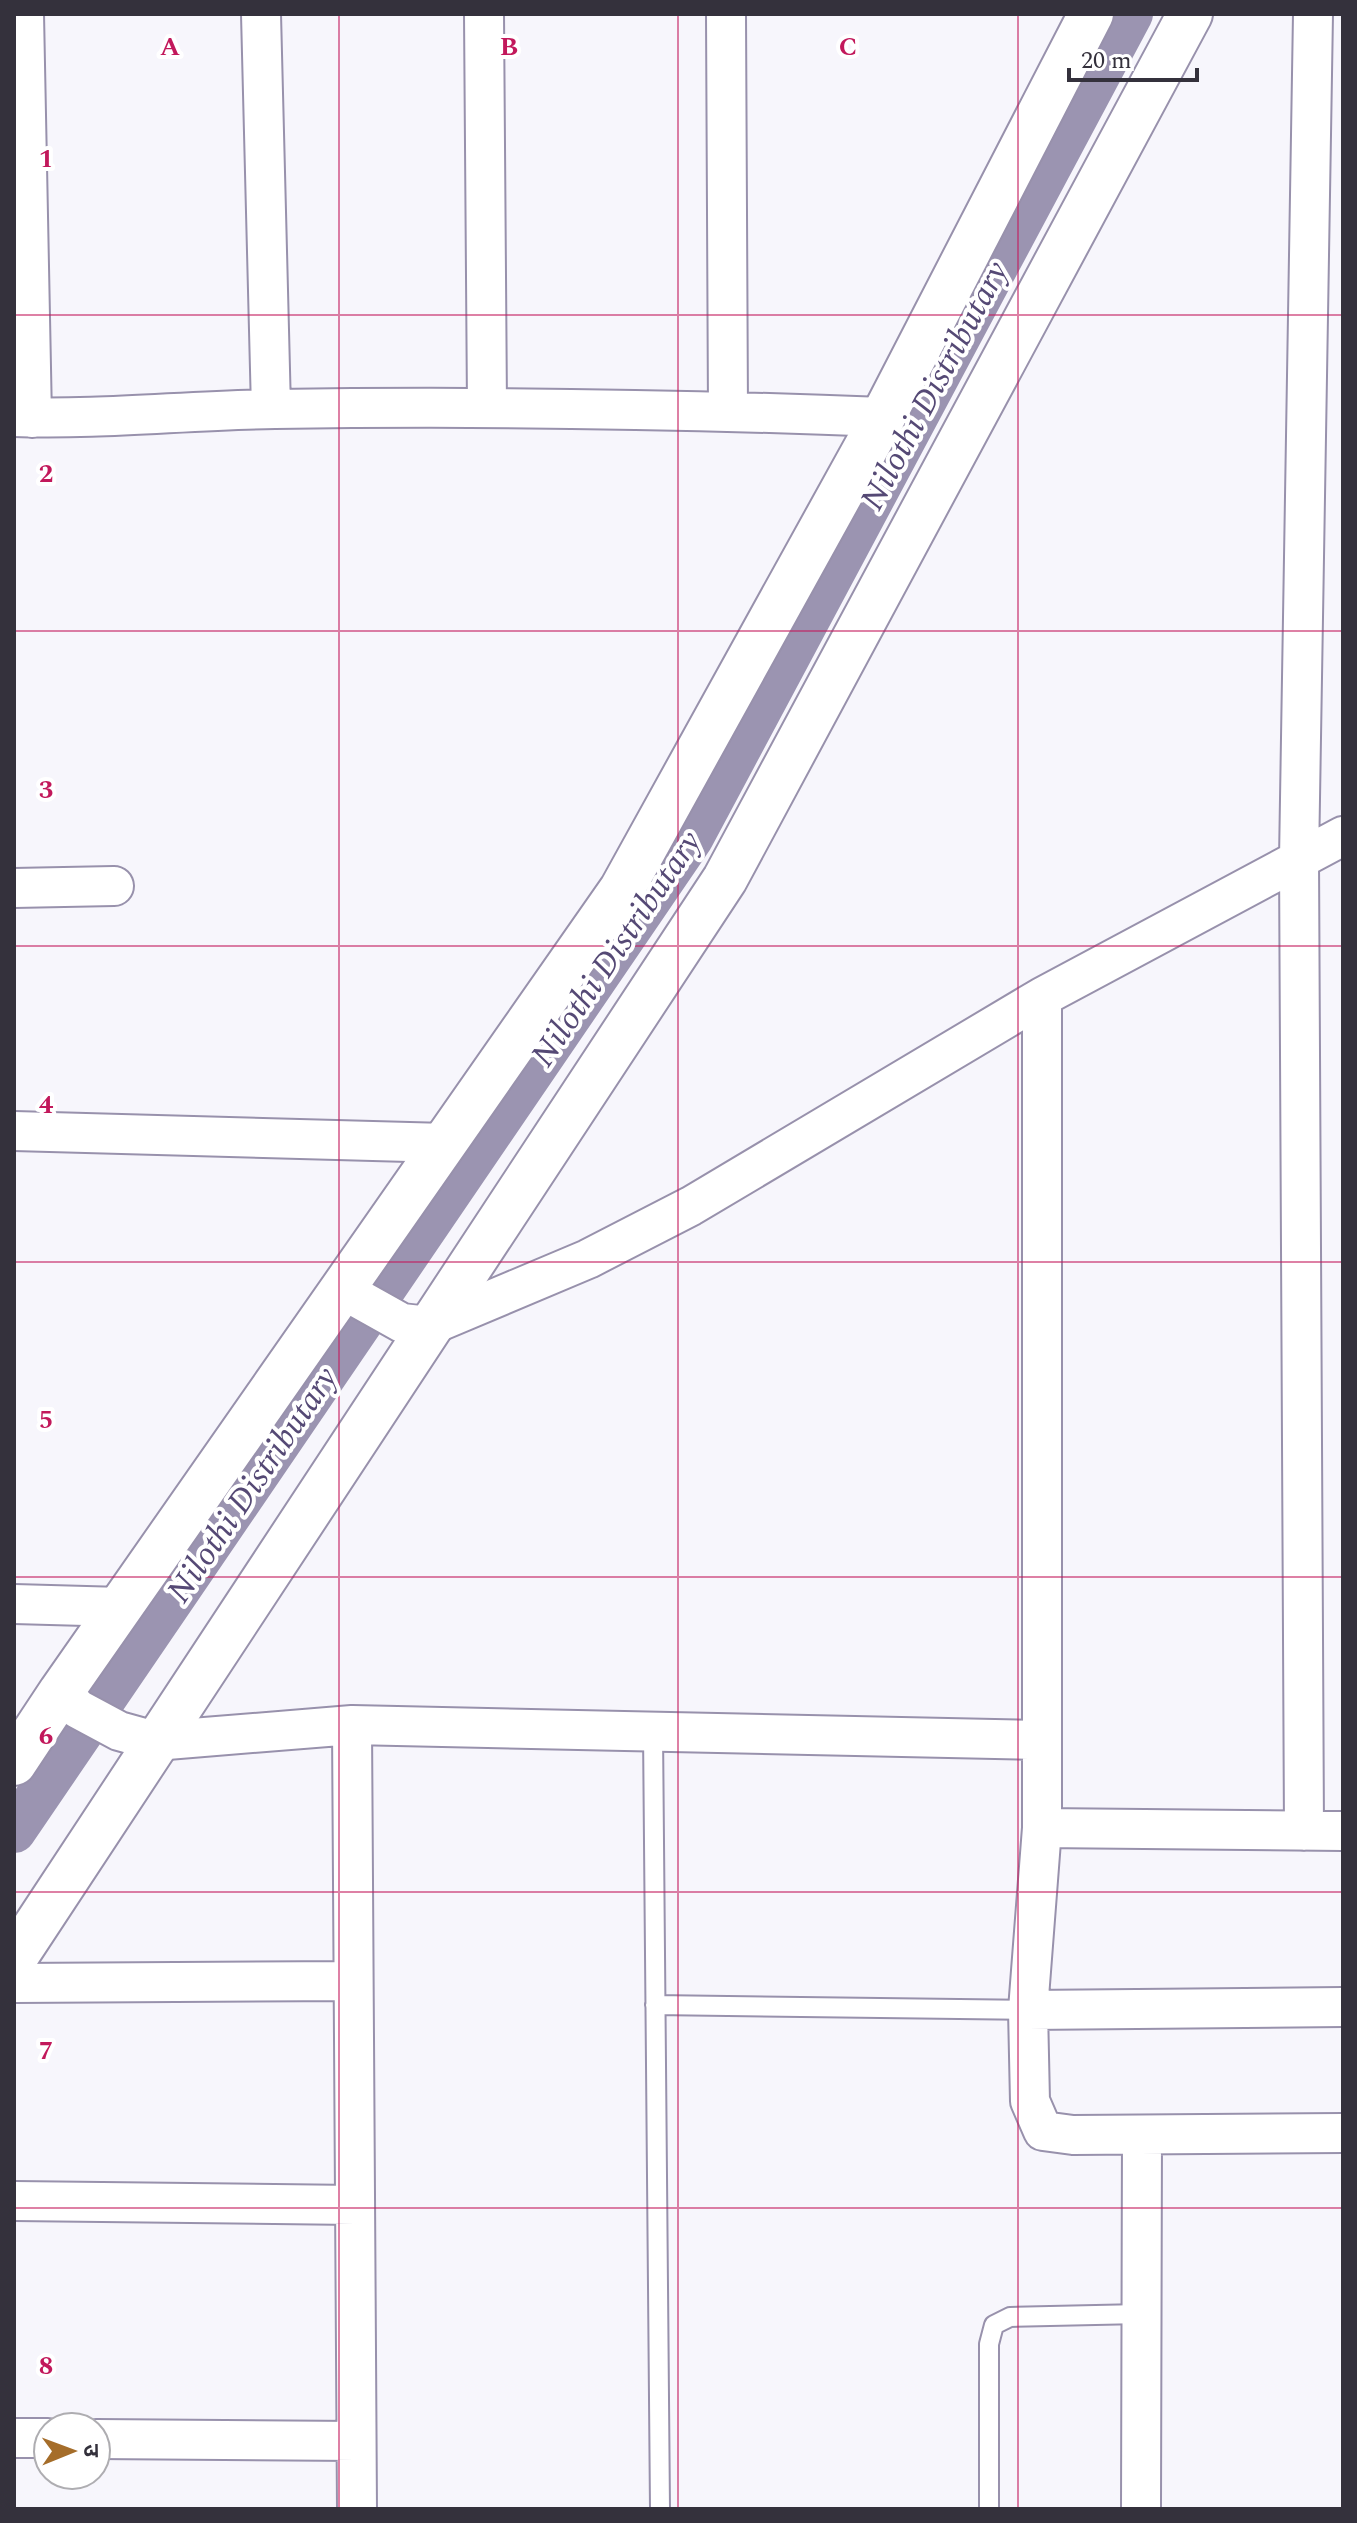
<svg xmlns="http://www.w3.org/2000/svg" width="1357" height="2523" viewBox="0 0 1357 2523" font-family="Spectral,'Noto Sans Devanagari',serif">
	<style>
		.lines { fill: none; stroke-linecap: round; stroke-linejoin: round }
		.canal { stroke: #9b94b1; stroke-width: 44 }
		.lane-casing { stroke: #9891ac; stroke-width: 22 }
		.street-casing { stroke: #9891ac; stroke-width: 42 }
		.secondary-casing { stroke: #9891ac; stroke-width: 48 }
		.lane { stroke: #fff; stroke-width: 18 }
		.street { stroke: #fff; stroke-width: 38 }
		.secondary { stroke: #fff; stroke-width: 44 }
		.grid { fill: none; stroke: #c2185b; stroke-width: 2; stroke-opacity: 0.55 }
		.labels { text-anchor: middle; stroke-width: 8; stroke-linejoin: round; paint-order: stroke }
		.water-label { font-size: 34px; font-style: italic; fill: #554975; stroke: #fff }
		.grid-label { font-size: 26px; text-anchor: middle; font-weight: bold; fill: #c2185b; stroke: #fff; stroke-width: 8; stroke-linejoin: round; paint-order: stroke }
	</style>
	<rect width="100%" height="100%" fill="#f7f6fc"/>
	<g class="lines">
		<!-- canal -->
		<path class="canal" d="M14,1831l678,-994 439,-823"/>
		<defs>
			<path id="lane" d="M653,1731l7,778
				M655,2005l373,5
				M989,2509v-165l5,-19 16,-8 131,-3"/>
			<path id="street" d="M24,14l8,404
				M261,14l10,395
				M484,14l3,393
				M726,14l2,397
				M14,417c87,3 174,-7 261,-8 203,-3 405,0 608,8
				M14,888l100,-2
				M1042,997v831l-14,182 2,91 13,30 30,4 270,-2
				M14,1131l432,12
				M343,1290l59,33 27,3 159,-67 103,-53 351,-209 301,-161
				M14,1604l108,3
				M61,1692l17,17 41,22 36,10 197,-16 690,15
				M352,1725l5,784
				M1042,1828l301,3
				M1304,1831l-5,-972 14,-845
				M14,1983l339,-2
				M1028,2010l315,-3
				M14,2201l341,4
				M14,2438h34
				M96,2439l260,2
				M1141,2509l1,-374"/>
			<path id="secondary" d="M14,1763l47,-71 561,-803 261,-472 208,-403
				M14,1959l711,-1080 465,-865"/>
		</defs>
		<!-- lane casing -->
		<use href="#lane" class="lane-casing"/>
		<!-- street casing -->
		<use href="#street" class="street-casing"/>
		<!-- secondary casing -->
		<use href="#secondary" class="secondary-casing"/>
		<!-- lane -->
		<use href="#lane" class="lane"/>
		<!-- street -->
		<use href="#street" class="street"/>
		<!-- secondary -->
		<use href="#secondary" class="secondary"/>
	</g>
	<!-- grid -->
	<path class="grid" d="M339,14v2495M678,14v2495M1018,14v2495M14,315h1329M14,631h1329M14,946h1329M14,1262h1329M14,1577h1329M14,1892h1329M14,2208h1329"/>
	<g class="labels">
		<!-- water labels -->
		<g class="water-label">
			<text transform="translate(933 385) rotate(-62)" y="12">Nilothi Distributary</text>
			<text transform="translate(615 948) rotate(-56)" y="12">Nilothi Distributary</text>
			<text transform="translate(251 1484) rotate(-56)" y="12">Nilothi Distributary</text>
		</g>
	</g>
	<g class="grid-label">
		<text x="170" y="55">A</text>
		<text x="509" y="55">B</text>
		<text x="848" y="55">C</text>
		<text x="46" y="167">1</text>
		<text x="46" y="482">2</text>
		<text x="46" y="798">3</text>
		<text x="46" y="1113">4</text>
		<text x="46" y="1428">5</text>
		<text x="46" y="1744">6</text>
		<text x="46" y="2059">7</text>
		<text x="46" y="2374">8</text>
	</g>
	<!-- border -->
	<rect width="1357" height="2523" fill="none" stroke="#34313c" stroke-width="32"/>
	<!-- north arrow -->
	<g transform="translate(72 2451) rotate(89)"><circle r="38" fill="#ffffff" stroke="#aeadb1" stroke-width="2"/>
	<path d="M0-6L14 30L0 20L-14 30Z" fill="#a56d2a"/>
	<text y="-12" font-size="22" font-weight="bold" text-anchor="middle" fill="#34313c">उ</text>
	</g>
	<!-- scale -->
	<path d="M1069 68v12h128v-12" fill="none" stroke="#34313c" stroke-width="4"/>
	<text x="1081" y="68" font-size="24" fill="#34313c" stroke="#ffffff" stroke-width="6" paint-order="stroke">20 m</text>
</svg>
